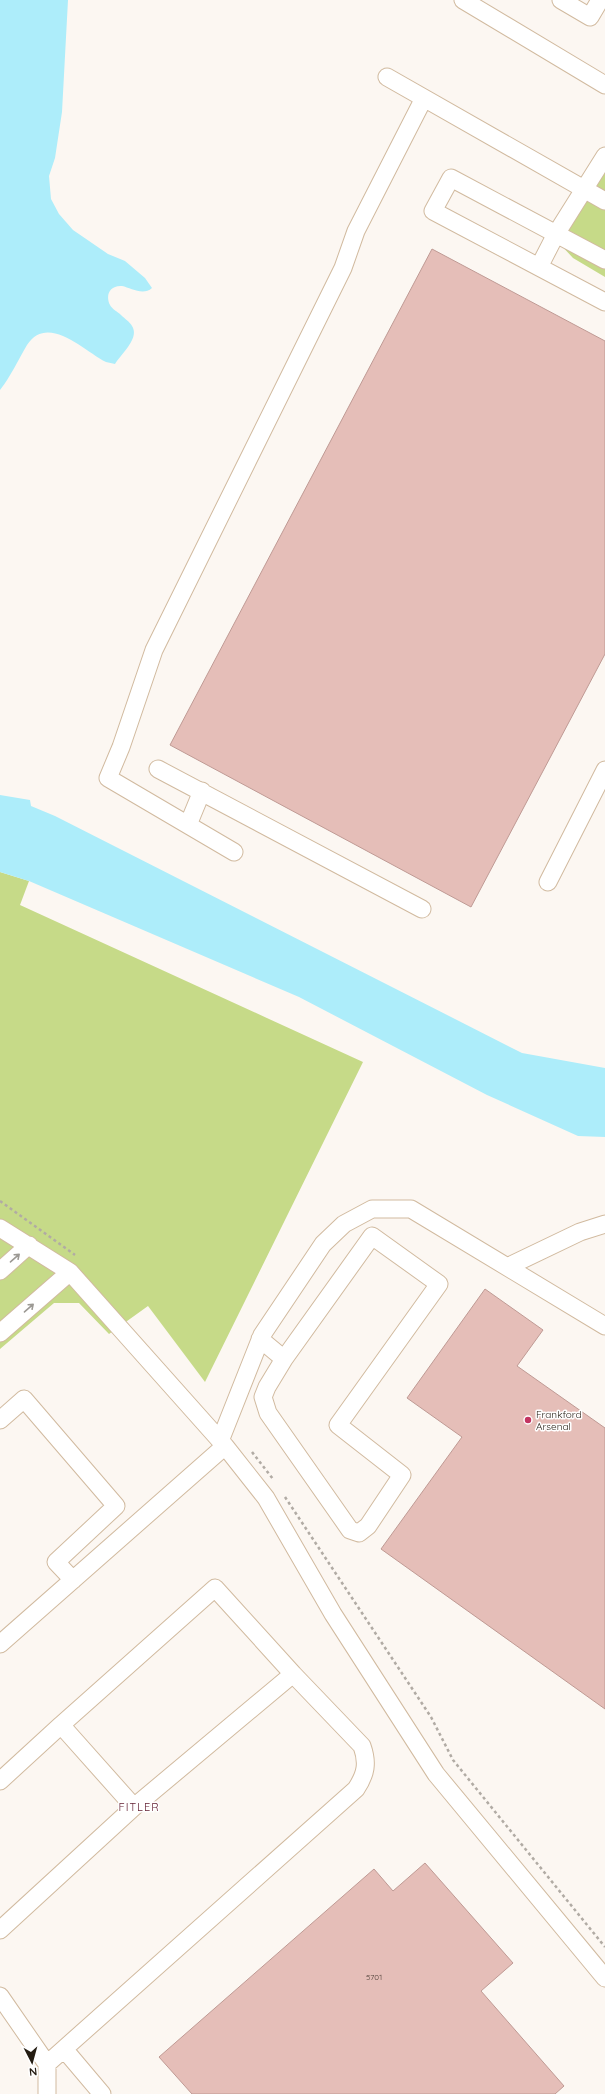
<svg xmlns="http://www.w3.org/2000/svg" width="605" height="2094" viewBox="0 0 605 2094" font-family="Quicksand,sans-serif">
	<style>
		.green { fill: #c6da88 }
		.water { fill: #adedfa }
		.building { fill: #e5beb8; stroke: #bf9a94 }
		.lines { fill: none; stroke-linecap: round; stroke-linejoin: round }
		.minor-casing { stroke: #d1ba9f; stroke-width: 19 }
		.path { stroke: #b1aba4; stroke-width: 2.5; stroke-dasharray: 3 3; stroke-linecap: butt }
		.minor { stroke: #fff; stroke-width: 17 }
		.oneway { stroke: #9c9994 }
		.poi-dot { fill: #c33561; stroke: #fff; stroke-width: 1.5 }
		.labels { text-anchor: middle; stroke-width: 3; stroke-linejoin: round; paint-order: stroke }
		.number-label { font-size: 8px; fill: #54443c }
		.poi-label { font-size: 10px; fill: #241c12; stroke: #fff; text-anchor: start }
		.neighbourhood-label { font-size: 11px; letter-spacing: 1px; fill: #5f1a2e; stroke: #fff }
	</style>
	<rect width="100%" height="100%" fill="#fcf7f2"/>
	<!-- green -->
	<path class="green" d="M605,159v118l-32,-19 -14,-15z
		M0,872l29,9 -9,24 343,157 -158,320 -57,-76 -39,28 -30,-31h-25l-54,46z"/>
	<!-- water -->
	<path class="water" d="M0,0h68l-6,112 -7,46 -6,18 2,23 8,15 14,16 35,24 17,7 20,17 7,10c-9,8 -21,0 -30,-2 -12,-1 -17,9 -12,19 2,4 8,7 11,10 4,4 9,7 11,11 8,12 -11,28 -17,38l-9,-2c-22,-11 -58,-49 -79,-17 -9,15 -16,31 -27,45z
		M0,795l30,5 1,6 24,10 467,237 83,15v69l-27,-1 -91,-41 -188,-98 -270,-116 -29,-9z"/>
	<!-- building -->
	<path class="building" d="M432,249l173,92v313l-134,253 -301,-162z
		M485,1289l58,41 -26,36 88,62v281l-224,-160 81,-112 -55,-39z
		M425,1863l88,100 -32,28 83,95 -9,8h-363l-33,-37 215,-188 19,22z"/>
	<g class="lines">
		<defs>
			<path id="minor" d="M463,0l142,85
				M561,0l29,17 10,-17
				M387,77l218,124
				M605,260l-154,-82 -18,33 172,91
				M539,267l17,-33 49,-78
				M158,769l264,140
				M188,825l14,-34
				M234,852l-126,-74 13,-31 33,-97 189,-382 13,-37 68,-133
				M548,882l57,-112
				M0,1228l70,44 155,174
				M507,1267l73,-35 25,-8
				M0,1271l29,-26
				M0,1333l70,-61
				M260,1339l24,20 -17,28 -4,10 5,16 82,117 9,3 9,-7 34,-51 -64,-50 101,-141 -67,-48 -88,123
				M0,1420l24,-21 92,107 -60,56 17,18
				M220,1441l42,-106 61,-91 21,-20 28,-15h39l194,117
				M0,1644l225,-198 41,52 67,116 103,160 169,204
				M61,1725l154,-137 78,86
				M0,1781l61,-56 73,82
				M0,1930l134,-123 159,-133 69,72c6,17 4,28 -6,43l-309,275v30
				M0,1996l47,68
				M64,2049l38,45"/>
		</defs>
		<!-- minor casing -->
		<use href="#minor" class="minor-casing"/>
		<!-- path -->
		<path class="path" d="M0,1201l75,54
			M252,1452l21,27
			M285,1497l146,220 22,43 152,187"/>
		<!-- minor -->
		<use href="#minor" class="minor"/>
	</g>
	<!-- one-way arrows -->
	<defs><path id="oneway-shaft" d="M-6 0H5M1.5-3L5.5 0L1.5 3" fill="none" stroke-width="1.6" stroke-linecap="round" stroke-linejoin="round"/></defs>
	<g class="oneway">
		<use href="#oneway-shaft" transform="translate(15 1258) rotate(-41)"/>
		<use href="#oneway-shaft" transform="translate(29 1308) rotate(-41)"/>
	</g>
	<!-- markers -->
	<circle class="poi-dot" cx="528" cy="1420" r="4"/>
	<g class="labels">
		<!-- number labels -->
		<g class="number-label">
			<text x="374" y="1980">5701</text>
		</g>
		<!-- poi labels -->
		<g class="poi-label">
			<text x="536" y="1418">Frankford<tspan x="536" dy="12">Arsenal</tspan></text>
		</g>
		<!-- neighbourhood labels -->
		<g class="neighbourhood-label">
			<text x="139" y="1811">FITLER</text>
		</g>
	</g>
	<!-- north arrow -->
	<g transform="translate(32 2062) rotate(174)" stroke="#ffffff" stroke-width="3" paint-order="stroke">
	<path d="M0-3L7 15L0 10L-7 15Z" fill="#241c12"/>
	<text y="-6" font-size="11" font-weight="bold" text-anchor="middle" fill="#241c12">N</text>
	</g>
</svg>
